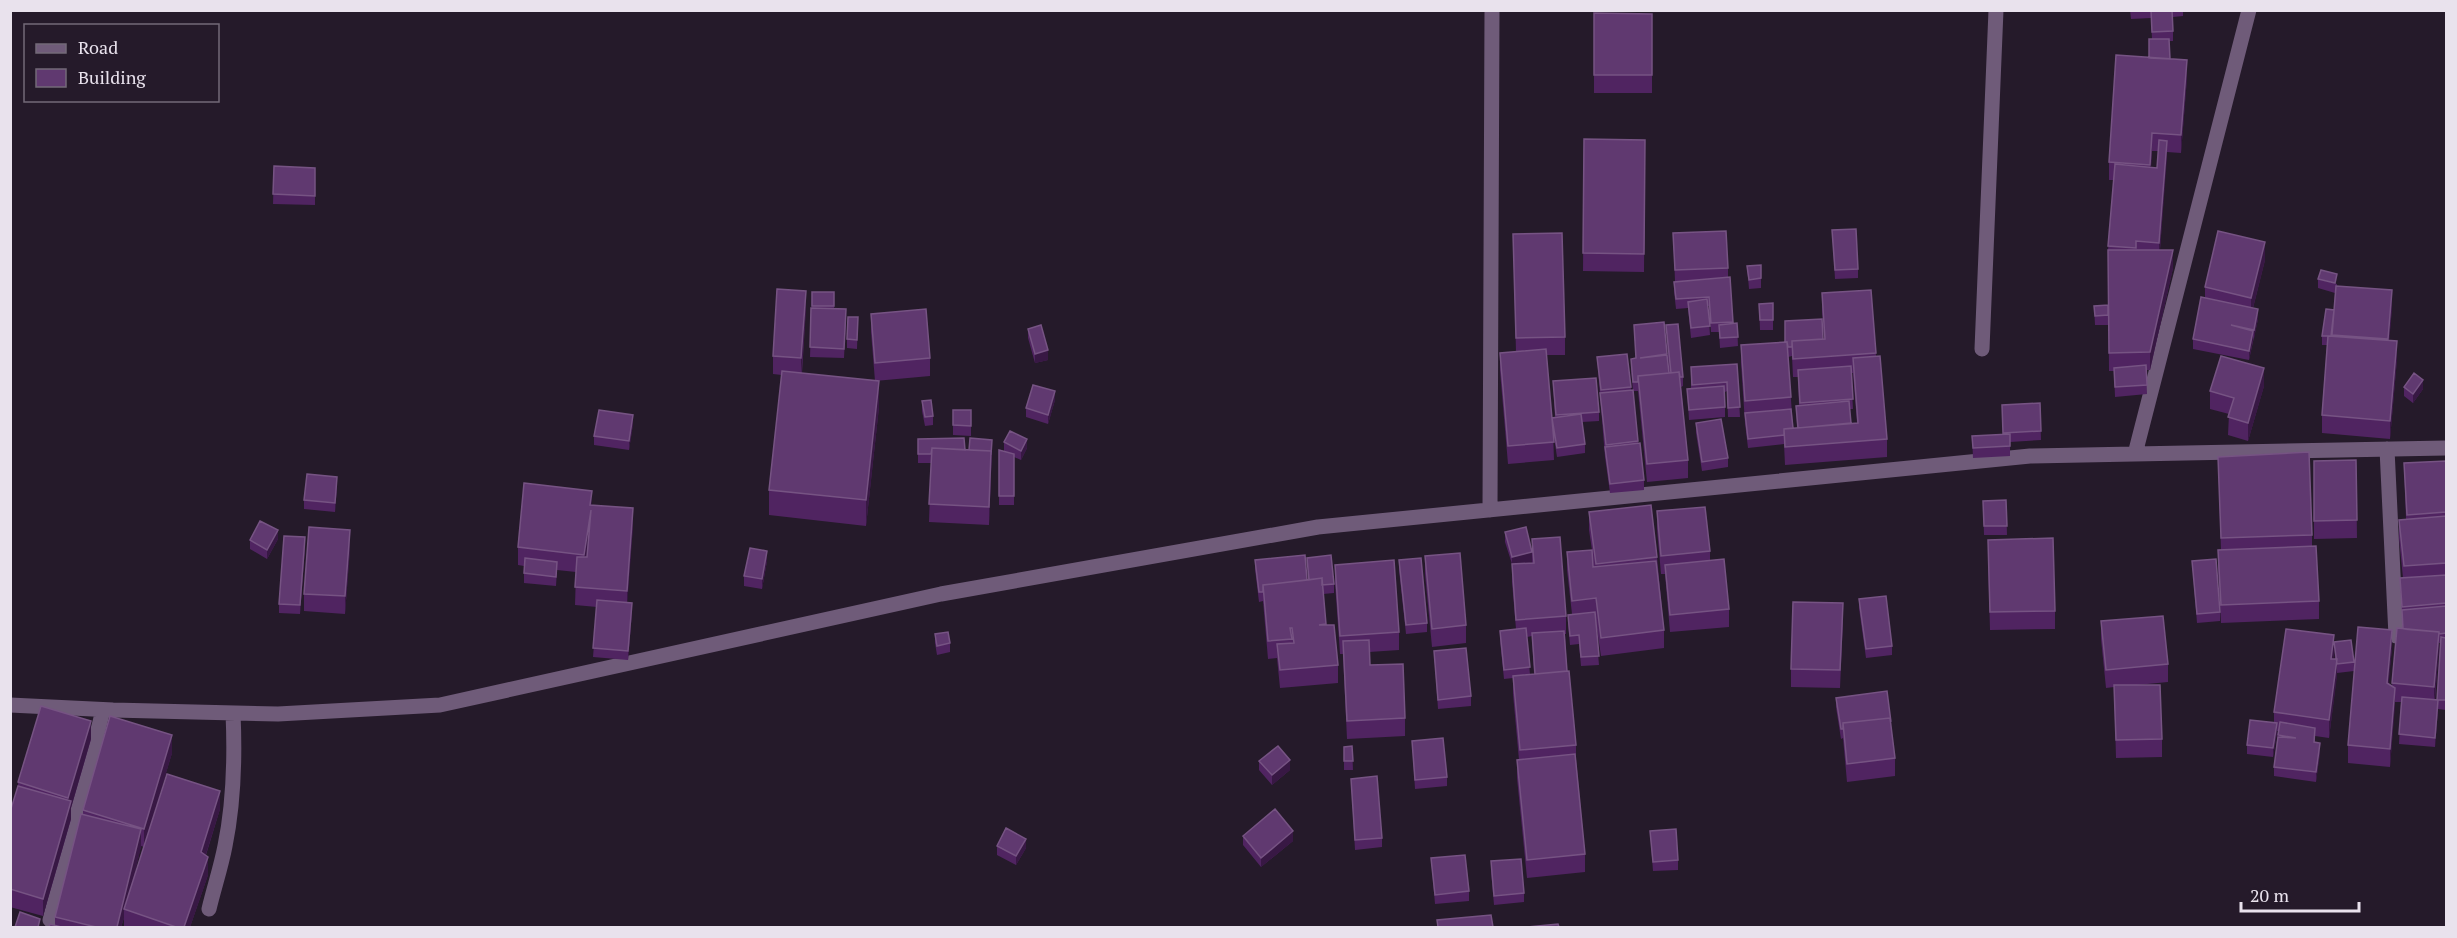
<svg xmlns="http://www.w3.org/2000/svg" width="2457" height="938" viewBox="0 0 2457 938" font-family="'PT Serif',serif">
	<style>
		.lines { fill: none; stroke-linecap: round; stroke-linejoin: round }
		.minor { stroke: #6f5b79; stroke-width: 15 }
		.wall { fill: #502461; fill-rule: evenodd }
		.shaded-wall { fill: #381844 }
		.building { fill: #603970; stroke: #765383; stroke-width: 1.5 }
	</style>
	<rect width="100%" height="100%" fill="#251a2a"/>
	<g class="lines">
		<!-- minor -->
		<path class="minor" d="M1982,349l14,-339
			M2387,449l9,187
			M2135,454l114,-444
			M1490,510l2,-500
			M10,705l103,5 165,4 162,-9 501,-111 377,-67 712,-71 416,-8
			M209,909c5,-21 12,-42 16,-63 9,-44 10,-89 8,-133
			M50,920l53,-210"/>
	</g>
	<!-- wall -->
	<path class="wall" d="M2130,10h53v6l-10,1v24h-4l1,18 17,19 -6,75 -14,-1 -7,98 13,18 -23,102h-4l1,24 -32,3 -1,-26h-5l-1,-121 6,-70h-5v-18l40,-104 3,-19 -1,-21 -20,1zM2152,151h7l-2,17 -6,-1z
		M1594,13l58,1v79h-58z
		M1584,139l61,1 -1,132 -61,-1z
		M274,166l41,2v37l-42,-1z
		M1832,230l26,39v9l-23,1z
		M1673,233l55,35v9h2l3,47 4,-1 1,23 -18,2 -1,-16h-8l-2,-26h-1l2,29 -19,3 -3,-30 -12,1 -2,-18 1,-10z
		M1513,234l52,103v18h-19l6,70v-7l3,-1 -2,-36 46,31v9l-17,1 3,22v9l-28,4 -4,-26 1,29 -46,4 -8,-93v-18l16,-1z
		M2265,260l-12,48 5,11 -9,41 -56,-11v-10l12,-41v-11z
		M1761,265v23l-12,1 -2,-23z
		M2318,279l19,5v2l55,22 -3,33 8,18 -7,80 -68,-6v-18l5,-70h-5v-9l12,-26 1,-17 -17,-5z
		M1871,290l5,66 11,83v18l-102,8 -1,-21 -36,4 -3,-25 -4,-60v-18l83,-6 -2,-28v-18zM1792,356l1,21h5l1,29h-3l1,22h-4l-5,-71zM1851,373h2l4,50 -6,1 -2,-15h4z
		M812,292h22v17l12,9 -2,40 -34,-1z
		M1773,303v27h-13l-1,-26z
		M2108,305v20h-13l-1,-19z
		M806,308l-4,65 77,34 -13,119 -97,-11v-25l13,-115 -9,-1v-18z
		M871,314l59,44v18l-55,5 -4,-49z
		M858,317l-1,32 -10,-1v-9z
		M1664,322l5,51 -3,-48 17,52v9l-2,1 7,73v18l-41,4 -9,-91h-5l-2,-23v-9h5l-2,-34z
		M1028,329l20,31 -13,3 -7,-25z
		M1627,354l4,36h2l5,53 6,37v10l-34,3 -5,-36 -8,-100z
		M1737,364l3,53h-12l-1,-26 -2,1v25l-36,3 -2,-31 4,-1v-21z
		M2264,386l-16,55 -20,-6 1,-21 -19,-5v-18z
		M2404,387l19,2 -10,14 -9,-7z
		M1055,400l-7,24 -22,-7v-9z
		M922,401l11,15v9l-8,1 -3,-15z
		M2040,403l1,37 -31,2v14l-37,2 -1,-22 31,-1 -1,-30z
		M953,410h18v26l-18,-1z
		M1696,423l32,35v9l-26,4 -6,-38z
		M633,424l-4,26 -35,-5v-9z
		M918,439l47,11 27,-1 -3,76 -60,-3 2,-59h-13z
		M1004,442l23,6 -6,12 -7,-3v48h-15v-55l5,1z
		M2218,457l94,78v11l7,55v18l-98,4 -3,-55v-18h3z
		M2356,460l1,78 -43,1v-78z
		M2446,461v249l-8,-1 -3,38 -36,-3 2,-42h-6l-5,65 -42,-4v-18l44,-97 -4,36 4,2 5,-58 6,1 -3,-51h3l-4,-40v-18l7,-1 -2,-56zM2439,643h2l-4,57h-2z
		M337,486l-2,26 -31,-3v-9z
		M2006,500l1,35h-23l-1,-34z
		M592,505l41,21 -6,76 5,10 -4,48 -35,-3 4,-50 -22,-2 1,-33 -19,-2 -1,16 -32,-3v-17l-6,-1v-18z
		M1657,511l53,40v10l19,48v18l-59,5 -5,-58h-4l-4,-45z
		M1589,512l68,45 7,73v18l-63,8 -6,-40 4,49 -18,1 -2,-22 -9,1 -2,-21v-9l4,-1 -5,-44v-18l25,-2 -3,-20z
		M1505,532l27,30 -7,1h7v-24l34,77v18h-1l2,37 9,74v14l9,95v18l-58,6 -10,-100v-18h2l-6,-66v-16l-9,1 -4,-39v-9l16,-2 -4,-47v-18l-7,-22zM1532,636l2,38 -4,1 -3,-38z
		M278,539l-11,20 -17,-10v-9z
		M305,547l-5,67 -21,-1v-9z
		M350,548l-5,66 -41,-3v-17z
		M1425,556l41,69v18l-34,4 -7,-73z
		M1307,558l27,26v9l-11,1 3,31 12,40v18l-58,5 -3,-30 -9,1 -5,-58 -4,1 -4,-33v-9l52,20h1z
		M1988,558l67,53v18l-65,1z
		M1399,560l28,63v9l-21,2 -7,-64z
		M767,561l-5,28 -18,-3v-10z
		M2192,561l28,51v9l-23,2z
		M1335,565l64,67v18l-30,2 1,13 35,53v18l-58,3 -4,-85h-3l-5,-71z
		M1859,599l33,47v9l-26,3 -7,-50z
		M1843,621l-3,67 -49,-1v-18z
		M2101,621l67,43v18l-31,3 25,54v18l-46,1 -2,-71 -8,1 -5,-49z
		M935,634l15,9v9l-13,3 -2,-12z
		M2334,642l20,20v9l-17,2 -8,65 -14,-2v6l5,10 -4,30 -42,-6v-9l4,-36h-1l-4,26 -26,-3v-9l27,-22v-11l60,-59 -1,6h2z
		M1434,651l37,45v10l-33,3z
		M1836,698l59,60v18l-48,6 -4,-44 -2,1 -5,-32z
		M91,739l-20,69v11l-28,97 -33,-9v-95l8,-26v-4z
		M1412,741l35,36v9l-32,3z
		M1352,746l1,24h-9v-23z
		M172,753l-27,89 75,-33 -14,46 2,20 -18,52h-66v-9l-3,9h-72l6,-1v-9l28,-103v-4zM141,846l3,1 -11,33z
		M1259,761l31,9 -18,15 -13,-15z
		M1351,779l31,59v9l-27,3z
		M1650,831l28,29v10l-25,1z
		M1243,836l50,5 -32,26 -18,-22z
		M997,846l29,2 -10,17 -19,-10z
		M1431,858l38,33v10l-34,3z
		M1491,861l33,32v9l-30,3 -3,-34z"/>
	<!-- shaded-wall -->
	<path class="shaded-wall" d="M2187,60v18l-6,75v-18z
		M2152,133v18l-2,31v-17z
		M2167,141v18l-8,102v-18z
		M2265,242v18l-14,56v-18z
		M2173,250v18l-23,102v-18z
		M2392,290v18l-4,49v-18z
		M806,291v17l-5,68v-18z
		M2258,309v10l-4,20v-9z
		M2253,331v9l-4,20v-9z
		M2397,341v18l-7,80v-18z
		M1048,350v10l-13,3v-9z
		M2264,368v18l-16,55v-18z
		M2423,380v9l-10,14v-9z
		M879,381v26l-13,119v-26z
		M1055,391v9l-7,24v-9z
		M633,415v9l-4,26v-9z
		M1027,439v9l-6,12v-9z
		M992,440v9l-3,76v-18z
		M337,477v9l-2,26v-9z
		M592,491l-1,37 -7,45v-18z
		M633,508v18l-6,83v-18z
		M278,530v9l-11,20v-9z
		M350,530v18l-5,66v-18z
		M305,537v10l-5,67v-9z
		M767,551v10l-5,28v-10z
		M1532,552v10l-20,5v-10z
		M632,603v9l-4,48v-9z
		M2392,630v18l-5,53v-18z
		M2439,632v18l-5,55v-18z
		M2334,635v18l-3,24v-18z
		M2337,659v18l-8,61v-18z
		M2395,688v18l-5,61v-18z
		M2438,700v10l-3,37v-9z
		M91,721v18l-20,69v11l-28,97v-17l25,-90v-11z
		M2277,723v10l-4,24v-9z
		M172,735v18l-28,94v-18z
		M2320,743v9l-4,30v-10z
		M1290,760v10l-18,15v-10z
		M220,791v18l-19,61v-18z
		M141,829v18l-15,63 -2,-1v9l-3,9h-4z
		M1293,831v10l-32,26v-9z
		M1026,839v9l-10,17v-9z
		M208,857v18l-18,52h-6z"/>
	<!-- building -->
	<path class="building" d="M2151,10h21l1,21 -21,1z
		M1594,13l58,1v61h-58z
		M2149,39h20l1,20 -21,-1z
		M2116,55l71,5 -6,75 -29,-2 -2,32 -41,-3z
		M1584,139l61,1 -1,114 -61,-1z
		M2159,140l8,1 -8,102 -23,-2v7l-28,-2 7,-82 42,4z
		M274,166l41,2v28l-42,-2z
		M1856,229l2,40 -23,1 -3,-40z
		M1726,231l2,37 -53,2 -2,-37z
		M2218,231l47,11 -14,56 -46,-11z
		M1562,233l3,104 -49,1 -3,-104z
		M2108,250h65l-23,102 -41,1z
		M1761,265v13l-12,2 -2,-14z
		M2321,270l16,4 -2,9 -17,-4z
		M1730,277l3,45 -22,1 -2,-26 -33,2 -2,-17z
		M2336,286l56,4 -4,49 -56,-4z
		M777,289l29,2 -5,67 -28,-2z
		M1871,290l5,63 -83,6 -1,-18 33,-2 -3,-46z
		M812,292h22v14h-22z
		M2201,297l57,12 -4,21 -23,-5 22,6 -4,20 -56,-12z
		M1707,299l3,27 -19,2 -3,-26z
		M1773,303v17h-13l-1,-16z
		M2108,305v10l-13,1 -1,-10z
		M811,308l35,1 -2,40 -34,-2z
		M926,309l4,49 -55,5 -4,-49z
		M2326,309l8,1 -3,26h-9z
		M848,317h10l-1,23 -10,-1z
		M1822,319l1,20 -31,2v6h-4l-1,-5h-2v-21z
		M1664,322l3,32 -27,4 27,-3 2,18 -31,3v6h-5l-2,-23 5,-1 -2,-33z
		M1737,323l1,14 -18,1 -1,-13z
		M1678,324l5,53h-3l-1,-5 -8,1 -5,-48z
		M1041,325l7,25 -13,4 -7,-25z
		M2328,336l69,5 -7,80 -68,-6z
		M1787,342l4,55 -46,4 -4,-56z
		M1546,349l8,93 -46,4 -8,-93z
		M1627,354l4,33 -30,3 -4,-33z
		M1880,356l7,83 -102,8 -1,-18 74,-6 -5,-65z
		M2221,356l43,12 -16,55 -20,-6 6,-19 -24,-7z
		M1737,364l3,43 -12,1 -1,-26 -35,3 -1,-18z
		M2146,365l1,20 -32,2 -1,-19z
		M1851,366l2,33 -53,4 -2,-33z
		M782,371l97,10 -13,119 -97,-10z
		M1679,372l9,88 -41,4 -9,-88z
		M2414,373l9,7 -10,14 -9,-7z
		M1596,378l3,34 -43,3 -3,-34z
		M1033,385l22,6 -7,24 -22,-7z
		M1724,386l1,21 -36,3 -2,-21z
		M1633,390l5,51 -32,4 -6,-52z
		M931,400l2,16 -8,1 -3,-16z
		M1849,401l2,22 -53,5 -2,-22z
		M2040,403l1,28 -38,2 -1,-28z
		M1791,409l2,19 -9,1v6l-36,4 -3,-26z
		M599,410l34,5 -4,26 -35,-5z
		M953,410h18v16l-18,-1z
		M1581,414l4,30 -28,4 -5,-30z
		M1721,419l7,39 -26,4 -6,-39z
		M1010,431l17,8 -6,12 -17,-9z
		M2010,434v12l-37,2 -1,-12z
		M964,438l1,12 -33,-2 -1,6h-13v-15z
		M970,438l22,2 -1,15v-4l-22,-1z
		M1640,443l4,37 -34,4 -5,-37z
		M932,448l59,3 -2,56 -60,-3z
		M999,450l15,4v42h-15z
		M2309,452l3,83 -91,3 -3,-81z
		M2356,460l1,60 -43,1v-60z
		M2446,461v51l-39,3 -3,-52z
		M307,474l30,3 -2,26 -31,-3z
		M524,483l68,8 -2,14 43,3 -6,83 -52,-4 2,-30h10l4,-47 -7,45 -66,-8z
		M2006,500l1,26h-23l-1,-25z
		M1651,505l6,52 -61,7 -7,-52z
		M1705,507l5,44 -49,5 -4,-45z
		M2446,516v47l-42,3 -5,-46z
		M260,521l18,9 -11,20 -17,-10z
		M309,527l41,3 -5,66 -41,-2z
		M1526,527l6,25 -20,5 -7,-25z
		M284,536l21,1 -5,68 -21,-1z
		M1560,537l6,79 -50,4 -4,-56 22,-1 -2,-24z
		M2053,538l2,73 -65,1 -2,-72z
		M2316,546l3,55 -98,4 -3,-55z
		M750,548l17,3 -5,28 -18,-3z
		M1592,550l1,17 63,-6 8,69 -63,8 -5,-40 -24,3 -5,-49z
		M1460,553l6,72 -34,4 -7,-73z
		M1305,555l2,25 -44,5v7h-4l-4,-32z
		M1331,555l3,29 -12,1v-7l-13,2 -2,-22z
		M525,558l32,4 -1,15 -32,-4z
		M1421,558l6,65 -21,2 -7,-65z
		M1724,559l5,50 -59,6 -5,-50z
		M2216,559l4,53 -23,2 -5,-53z
		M1394,560l5,72 -59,4 -5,-71z
		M2446,575v28l-44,4 -2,-29z
		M1322,578l4,46 -7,1h15l4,40 -58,5 -3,-26 17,-1 -2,-15h-2l2,11 -24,2 -5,-56z
		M1886,596l6,50 -26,3 -7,-50z
		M597,600l35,3 -4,48 -35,-3z
		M1793,602l50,1 -3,67 -49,-1z
		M2446,606v27l-7,1v-2l-36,-3 -1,-19z
		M1595,612l4,44 -18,1 -2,-22 -9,1 -2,-21z
		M2163,616l5,48 -62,6 -5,-49z
		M2358,627l34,3 -5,53 8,5 -5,61 -42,-4z
		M1526,628l4,39 -26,3 -4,-39z
		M2397,628l42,4 -5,55 -42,-4z
		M2286,629l48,6 -3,24h6l-8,61 -55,-8z
		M1564,631l3,40 -32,3 -3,-41z
		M948,632l2,11 -13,3 -2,-12z
		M2441,637l5,1v62h-9z
		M1369,640l1,25 33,-1 2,54 -58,3 -4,-80z
		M2351,640l3,22 -17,2 -3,-22z
		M1466,648l5,48 -33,4 -4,-49z
		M1569,671l7,74 -56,5 -7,-74z
		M2114,685h46l2,54 -46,1z
		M1887,691l4,31 -1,-4 -47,5v6h-2l-5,-31z
		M2402,697l36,3 -3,38 -36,-4z
		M41,706l50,15 -23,77 -50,-16z
		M110,716l62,19 -28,94 -61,-19z
		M1890,718l5,40 -48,6 -4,-41z
		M2250,720l27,3 -4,25 -26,-3z
		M2280,722l35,6 -1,14 6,1 -4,29 -42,-5 4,-30 18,1 -18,-3z
		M1443,738l4,39 -32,3 -3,-39z
		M1278,746l12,14 -18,15 -13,-14z
		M1352,746l1,15h-9v-14z
		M1575,754l10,100 -58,6 -10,-100z
		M167,774l53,17 -19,61 7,5 -24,70h-8l-52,-18z
		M1377,776l5,62 -27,2 -4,-61z
		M18,786l53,15 -28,98 -33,-10v-77z
		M1275,809l18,22 -32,27 -18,-22z
		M81,814l60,15 -24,98h-21l-41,-10z
		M1006,828l20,11 -10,17 -19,-10z
		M1676,829l2,31 -25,2 -3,-31z
		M1465,855l4,36 -34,4 -4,-37z
		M1521,859l3,34 -30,3 -3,-35z
		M20,912l20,7 -2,8h-23z
		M1491,915l2,12h-55l-1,-7z
		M50,924l11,3h-12z
		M1558,924l1,3h-32z"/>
	<!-- border -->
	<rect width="2457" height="938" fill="none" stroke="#e9e2ed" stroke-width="24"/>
	<!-- legend -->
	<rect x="24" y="24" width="195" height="78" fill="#251a2a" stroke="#736a78" stroke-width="1.5"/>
	<rect x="36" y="44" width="30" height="9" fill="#6f5b79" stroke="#736a78" stroke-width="1.5"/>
	<text x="78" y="54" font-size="18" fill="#e9e2ed">Road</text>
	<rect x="36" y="69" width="30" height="18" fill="#603970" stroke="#736a78" stroke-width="1.5"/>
	<text x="78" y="84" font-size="18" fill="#e9e2ed">Building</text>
	<!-- scale -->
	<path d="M2241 902v9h118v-9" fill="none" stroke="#e9e2ed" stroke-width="3"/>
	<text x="2250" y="902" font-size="18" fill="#e9e2ed" stroke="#251a2a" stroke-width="4.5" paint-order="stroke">20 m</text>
</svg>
